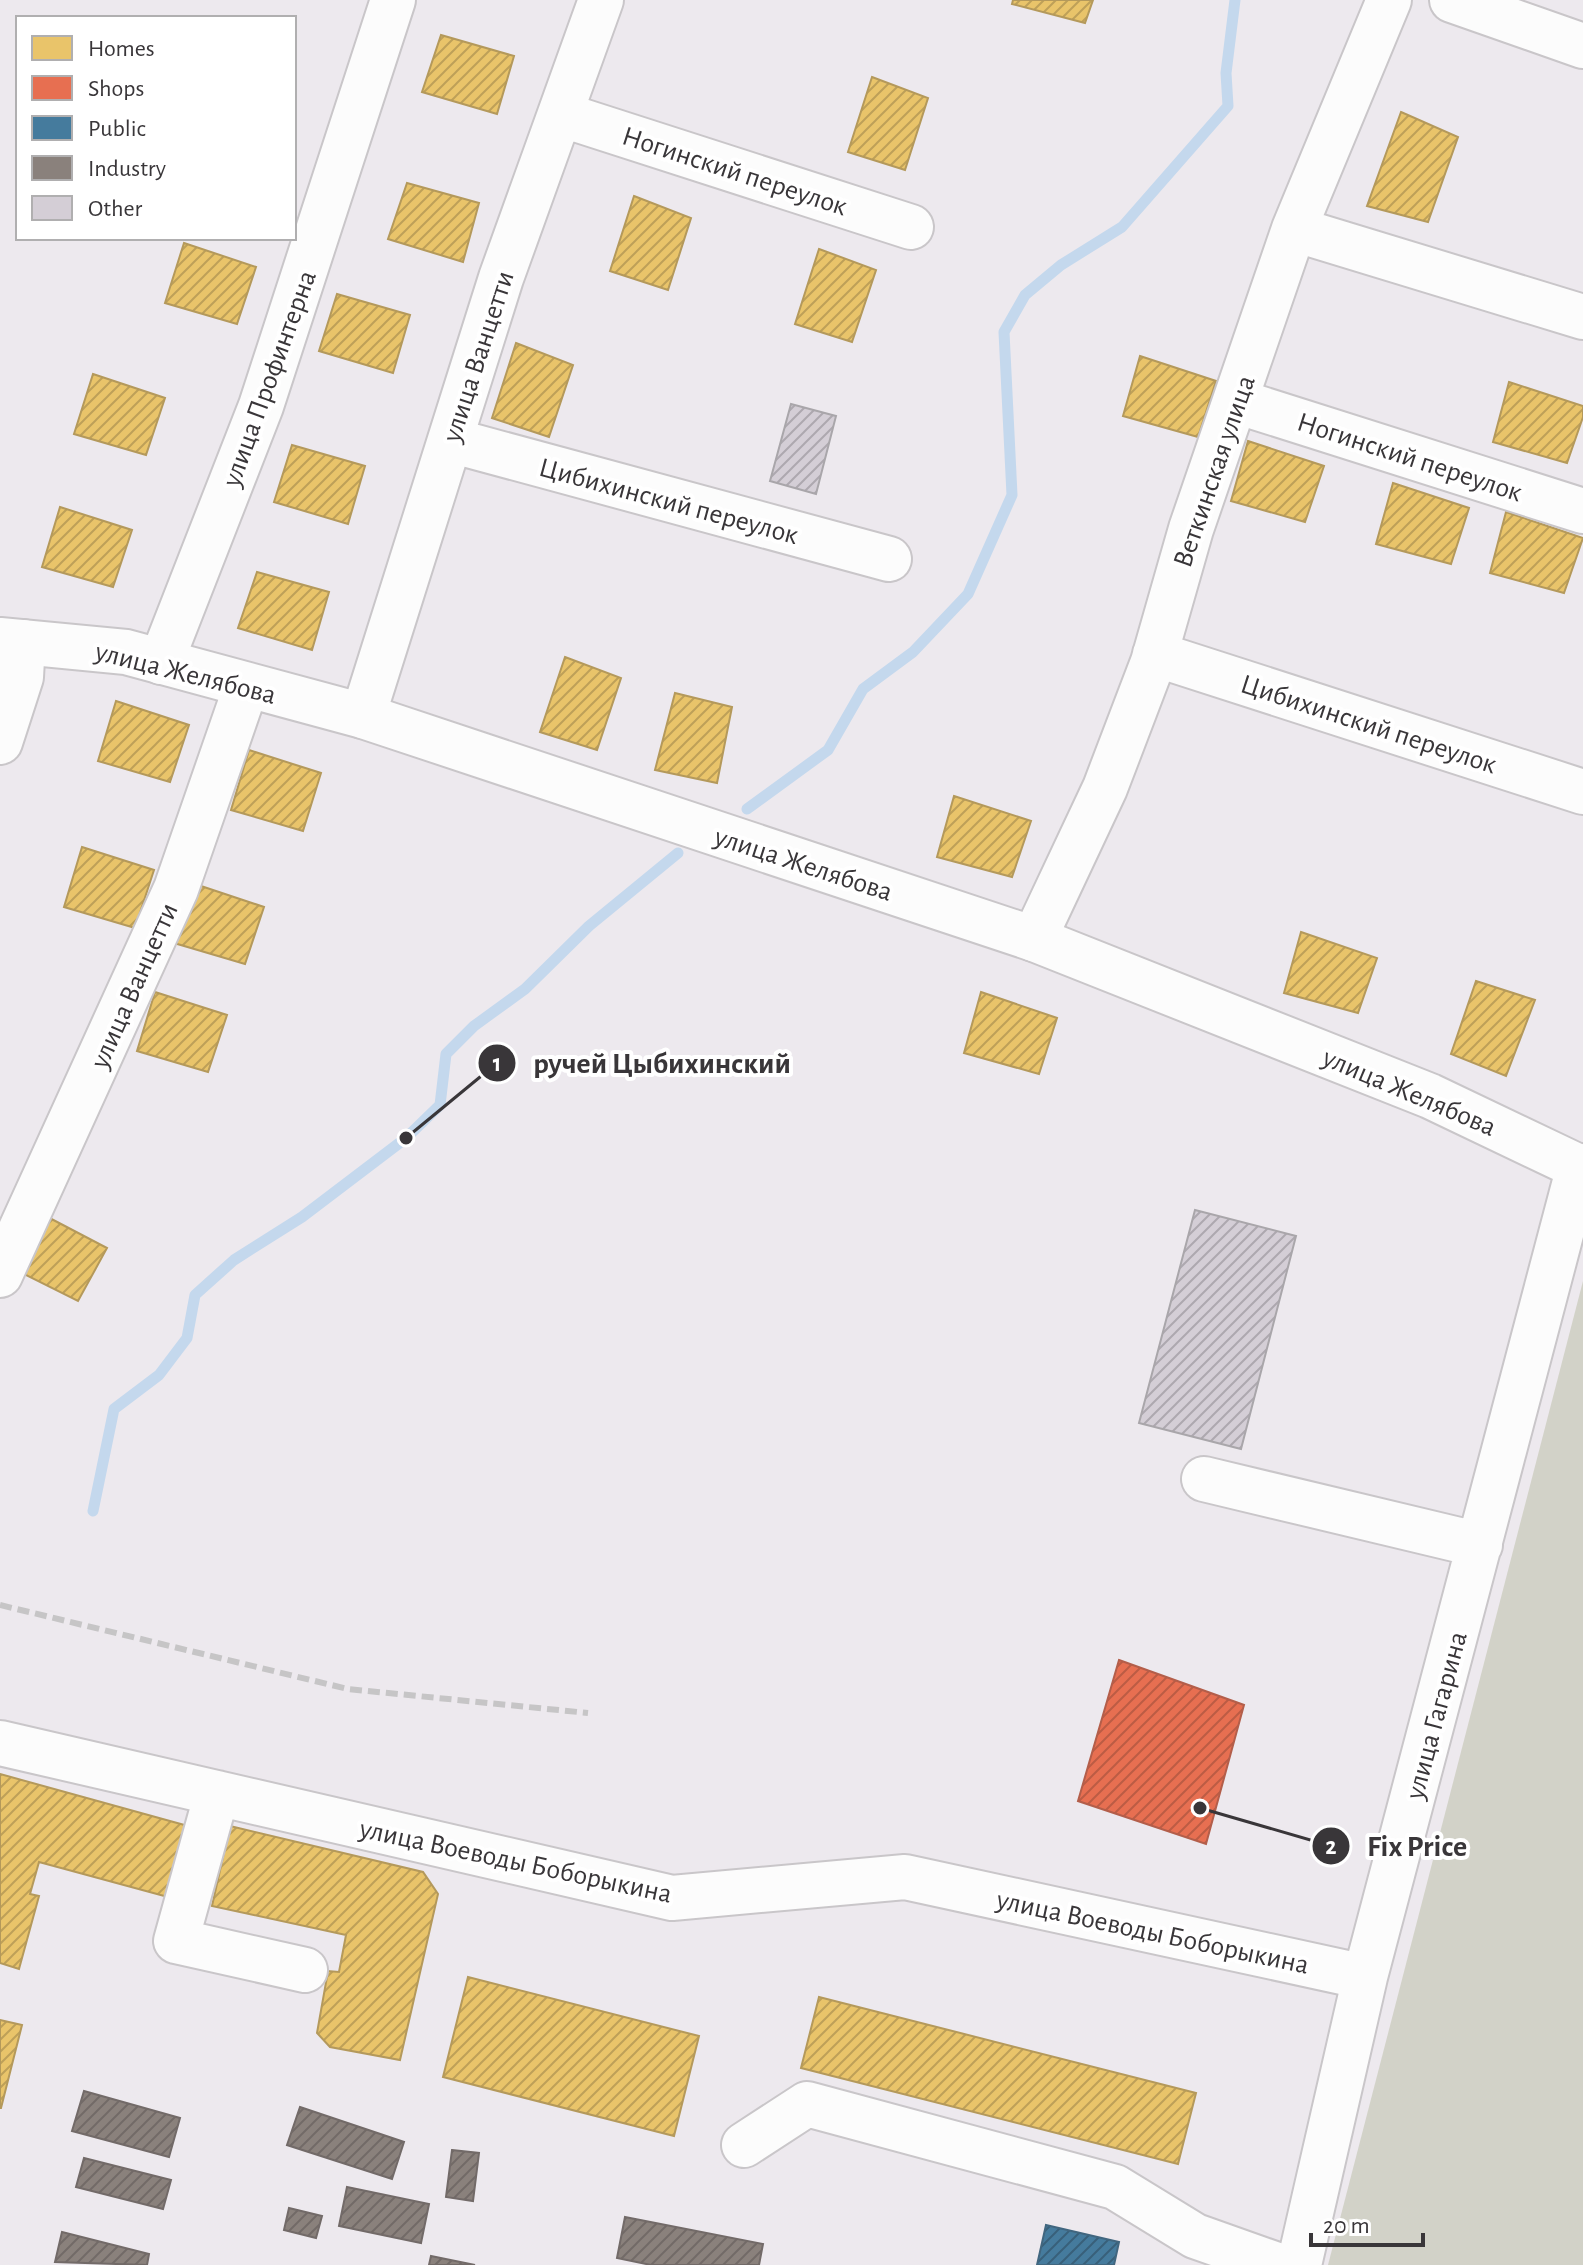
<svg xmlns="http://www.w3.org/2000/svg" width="1583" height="2265" viewBox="0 0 1583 2265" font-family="'Alegreya Sans',sans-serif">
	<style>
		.park { fill: #d2d2c8 }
		.homes { fill: url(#homes-hatch); stroke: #b4995b; stroke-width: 2 }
		.shops { fill: url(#shops-hatch); stroke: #b35e4a; stroke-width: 2 }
		.public { fill: url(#public-hatch); stroke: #41667f; stroke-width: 2 }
		.industry { fill: url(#industry-hatch); stroke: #726a68; stroke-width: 2 }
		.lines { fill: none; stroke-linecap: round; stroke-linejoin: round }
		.stream { stroke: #c4d8ed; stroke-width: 11 }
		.building { fill: url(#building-hatch); stroke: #a9a6aa; stroke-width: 2 }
		.minor-casing { stroke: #c9c6c9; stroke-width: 48 }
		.major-casing { stroke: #c9c6c9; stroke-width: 48 }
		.minor { stroke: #fcfcfc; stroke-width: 44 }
		.major { stroke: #fcfcfc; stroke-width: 44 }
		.rail { stroke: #c6c5c6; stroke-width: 6; stroke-dasharray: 12 6; stroke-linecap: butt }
		.labels { text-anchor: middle; stroke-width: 8; stroke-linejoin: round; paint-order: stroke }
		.street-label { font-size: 28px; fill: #393639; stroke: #fff }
		.leader { fill: none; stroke: #393639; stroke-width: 3 }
		.callout-dot { fill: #393639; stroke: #fff; stroke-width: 3 }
		.mark-label { font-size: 24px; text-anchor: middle; font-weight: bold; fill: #fff }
		.callout-label { font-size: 30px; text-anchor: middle; font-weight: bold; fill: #393639; stroke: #fff; stroke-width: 8; stroke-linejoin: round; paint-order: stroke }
	</style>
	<defs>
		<pattern id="homes-hatch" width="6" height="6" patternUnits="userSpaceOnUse" patternTransform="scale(2)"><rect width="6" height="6" fill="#e9c46a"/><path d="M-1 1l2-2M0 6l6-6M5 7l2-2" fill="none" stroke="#bea058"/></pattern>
		<pattern id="shops-hatch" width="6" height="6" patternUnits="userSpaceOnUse" patternTransform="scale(2)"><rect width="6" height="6" fill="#e76f51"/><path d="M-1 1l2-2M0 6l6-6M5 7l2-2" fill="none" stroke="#bc5c44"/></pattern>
		<pattern id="public-hatch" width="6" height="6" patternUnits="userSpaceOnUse" patternTransform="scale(2)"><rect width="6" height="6" fill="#457b9d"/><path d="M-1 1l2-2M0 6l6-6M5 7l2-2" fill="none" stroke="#38607a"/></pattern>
		<pattern id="industry-hatch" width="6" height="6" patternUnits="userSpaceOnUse" patternTransform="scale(2)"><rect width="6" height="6" fill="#8a817c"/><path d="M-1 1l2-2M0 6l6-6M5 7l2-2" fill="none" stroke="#726a67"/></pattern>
		<pattern id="building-hatch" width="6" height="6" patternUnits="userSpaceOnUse" patternTransform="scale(2)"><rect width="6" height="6" fill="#d4ced6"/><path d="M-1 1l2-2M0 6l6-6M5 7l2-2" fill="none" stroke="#ada8af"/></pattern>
	</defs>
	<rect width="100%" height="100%" fill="#ede9ee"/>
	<!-- park -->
	<path class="park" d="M1583,1281v984h-255z"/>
	<!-- homes -->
	<path class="homes" d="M1013,0h80l-8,23 -73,-19z
		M441,35l73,21 -17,58 -75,-22z
		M872,77l56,21 -23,72 -57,-18z
		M1401,112l57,25 -30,85 -61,-16z
		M407,183l72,20 -16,59 -75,-23z
		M634,196l57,22 -23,72 -58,-19z
		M184,243l72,24 -19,57 -72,-21z
		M819,249l57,21 -24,72 -57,-18z
		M337,294l73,21 -17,58 -74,-22z
		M516,343l57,22 -24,72 -57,-19z
		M1140,356l76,25 -18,56 -75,-21z
		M93,374l72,24 -19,57 -72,-21z
		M1509,382l74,24v11l-16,46 -74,-21z
		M1248,441l76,25 -19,56 -74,-21z
		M292,445l73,21 -17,58 -74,-22z
		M1393,483l76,25 -18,56 -75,-20z
		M60,507l72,23 -19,57 -71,-20z
		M1506,512l77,26 -19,55 -74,-20z
		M257,572l72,20 -17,58 -74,-22z
		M565,657l56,21 -24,72 -57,-18z
		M675,693l57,14 -15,76 -62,-13z
		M116,701l73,24 -19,57 -72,-21z
		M249,750l72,23 -18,58 -72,-21z
		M954,796l77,25 -19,56 -75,-20z
		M82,847l72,23 -19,58 -71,-21z
		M192,883l72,24 -19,57 -71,-21z
		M1301,932l76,26 -19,55 -74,-20z
		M1476,981l59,19 -29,76 -55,-22z
		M155,992l72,23 -19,57 -71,-21z
		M981,992l76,26 -18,56 -75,-21z
		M40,1213l67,35 -29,53 -66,-33z
		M0,1774l188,52 -20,71 -129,-35 -9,32 9,2 -20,73 -19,-6z
		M230,1826l193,46 15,22 -38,166 -70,-13 -13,-14 11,-62 11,1 7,-37 -134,-29z
		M468,1977l231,59 -25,100 -231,-59z
		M819,1997l377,96 -18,71 -377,-96z
		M0,2020l22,5 -21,83h-1z"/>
	<!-- shops -->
	<path class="shops" d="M1119,1660l125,45 -38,139 -128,-43z"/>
	<!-- public -->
	<path class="public" d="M1046,2225l73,17 -5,23h-77z"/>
	<!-- industry -->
	<path class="industry" d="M84,2091l96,27 -11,39 -97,-26z
		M300,2107l104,35 -12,37 -105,-34z
		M452,2150l27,3 -6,48 -27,-4z
		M84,2158l87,22 -8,29 -87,-22z
		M347,2187l82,17 -8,39 -82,-17z
		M289,2208l33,8 -6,22 -32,-8z
		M625,2217l138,27 -4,21h-108l-34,-7z
		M62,2232l87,22 -2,11 -92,-3z
		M431,2256l44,9h-46z"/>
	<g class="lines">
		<!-- stream -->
		<path class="stream" d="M747,809l81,-59 35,-61 50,-37 55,-58 44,-99 -8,-163 21,-37 36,-30 61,-38 106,-121 -2,-33 9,-73
			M93,1511l21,-102 45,-34 28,-37 8,-43 39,-35 68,-43 104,-79 34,-33 6,-51 28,-28 51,-37 64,-63 89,-73"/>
	</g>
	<!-- building -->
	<path class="building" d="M791,404l45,12 -20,78 -46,-13z
		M1195,1210l101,26 -55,213 -102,-26z"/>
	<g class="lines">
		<defs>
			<path id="minor" d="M1452,0l131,46
				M560,114l351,113
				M1294,229l289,88
				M1236,401l347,110
				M450,440l439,119
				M1155,654l428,138
				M161,662l100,-256 132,-406
				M363,716l138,-438 100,-278
				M0,742l21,-65 2,-35
				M1034,939l71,-151 48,-126 38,-133 103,-300 95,-229
				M0,1275l176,-386 70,-202
				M1204,1479l276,66
				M0,1743l672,155 233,-21 460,100
				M217,1793l-41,148 129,29
				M744,2145l63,-41 308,83 80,49 82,29
				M1299,2265l66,-288 214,-811"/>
			<path id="major" d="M0,640l126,12 237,64 671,223 396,157 153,73"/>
		</defs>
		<!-- minor casing -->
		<use href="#minor" class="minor-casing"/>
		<!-- major casing -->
		<use href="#major" class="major-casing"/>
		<!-- minor -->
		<use href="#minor" class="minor"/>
		<!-- major -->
		<use href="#major" class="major"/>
		<!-- rail -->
		<path class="rail" d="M0,1605l348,84 240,24"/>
	</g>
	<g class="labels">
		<!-- street labels -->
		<g class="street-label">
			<text transform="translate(735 170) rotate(18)" y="10">Ногинский переулок</text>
			<text transform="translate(477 356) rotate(-72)" y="10">улица Ванцетти</text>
			<text transform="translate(268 378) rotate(-70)" y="10">улица Профинтерна</text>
			<text transform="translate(1410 456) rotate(18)" y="10">Ногинский переулок</text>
			<text transform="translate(1213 471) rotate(-71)" y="10">Веткинская улица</text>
			<text transform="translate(669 500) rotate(15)" y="10">Цибихинский переулок</text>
			<text transform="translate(186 672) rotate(14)" y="10">улица Желябова</text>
			<text transform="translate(1369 723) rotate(18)" y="10">Цибихинский переулок</text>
			<text transform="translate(804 863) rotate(18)" y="10">улица Желябова</text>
			<text transform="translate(133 985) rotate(-66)" y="10">улица Ванцетти</text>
			<text transform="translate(1410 1091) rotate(23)" y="10">улица Желябова</text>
			<text transform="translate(1435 1715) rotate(-75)" y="10">улица Гагарина</text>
			<text transform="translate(516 1860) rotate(12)" y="10">улица Воеводы Боборыкина</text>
			<text transform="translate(1153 1931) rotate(12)" y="10">улица Воеводы Боборыкина</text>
		</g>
	</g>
	<!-- callouts -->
	<path class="leader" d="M406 1138L497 1063M1200 1808L1331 1846"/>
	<g class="callout-dot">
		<circle cx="406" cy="1138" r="8"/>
		<circle cx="1200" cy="1808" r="8"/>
		<circle cx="497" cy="1063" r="20"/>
		<circle cx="1331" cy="1846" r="20"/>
	</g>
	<g class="mark-label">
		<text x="497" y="1071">1</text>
		<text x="1331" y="1854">2</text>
	</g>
	<g class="callout-label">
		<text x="662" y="1073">ручей Цыбихинский</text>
		<text x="1417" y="1856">Fix Price</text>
	</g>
	<!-- legend -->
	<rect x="16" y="16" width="280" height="224" fill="#ffffff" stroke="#b0afb0" stroke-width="2"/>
	<rect x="32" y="36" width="40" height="24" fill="#e9c46a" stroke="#b0afb0" stroke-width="2"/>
	<text x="88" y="56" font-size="24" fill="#393639">Homes</text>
	<rect x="32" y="76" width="40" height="24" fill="#e76f51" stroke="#b0afb0" stroke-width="2"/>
	<text x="88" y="96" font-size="24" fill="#393639">Shops</text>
	<rect x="32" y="116" width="40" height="24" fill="#457b9d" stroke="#b0afb0" stroke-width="2"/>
	<text x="88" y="136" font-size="24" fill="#393639">Public</text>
	<rect x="32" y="156" width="40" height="24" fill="#8a817c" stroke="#b0afb0" stroke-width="2"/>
	<text x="88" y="176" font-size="24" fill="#393639">Industry</text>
	<rect x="32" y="196" width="40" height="24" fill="#d4ced6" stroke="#b0afb0" stroke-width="2"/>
	<text x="88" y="216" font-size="24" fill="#393639">Other</text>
	<!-- scale -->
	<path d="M1311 2233v12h112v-12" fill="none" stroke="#393639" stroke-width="4"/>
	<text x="1323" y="2233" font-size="24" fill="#393639" stroke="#ffffff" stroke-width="6" paint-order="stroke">20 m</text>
</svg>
